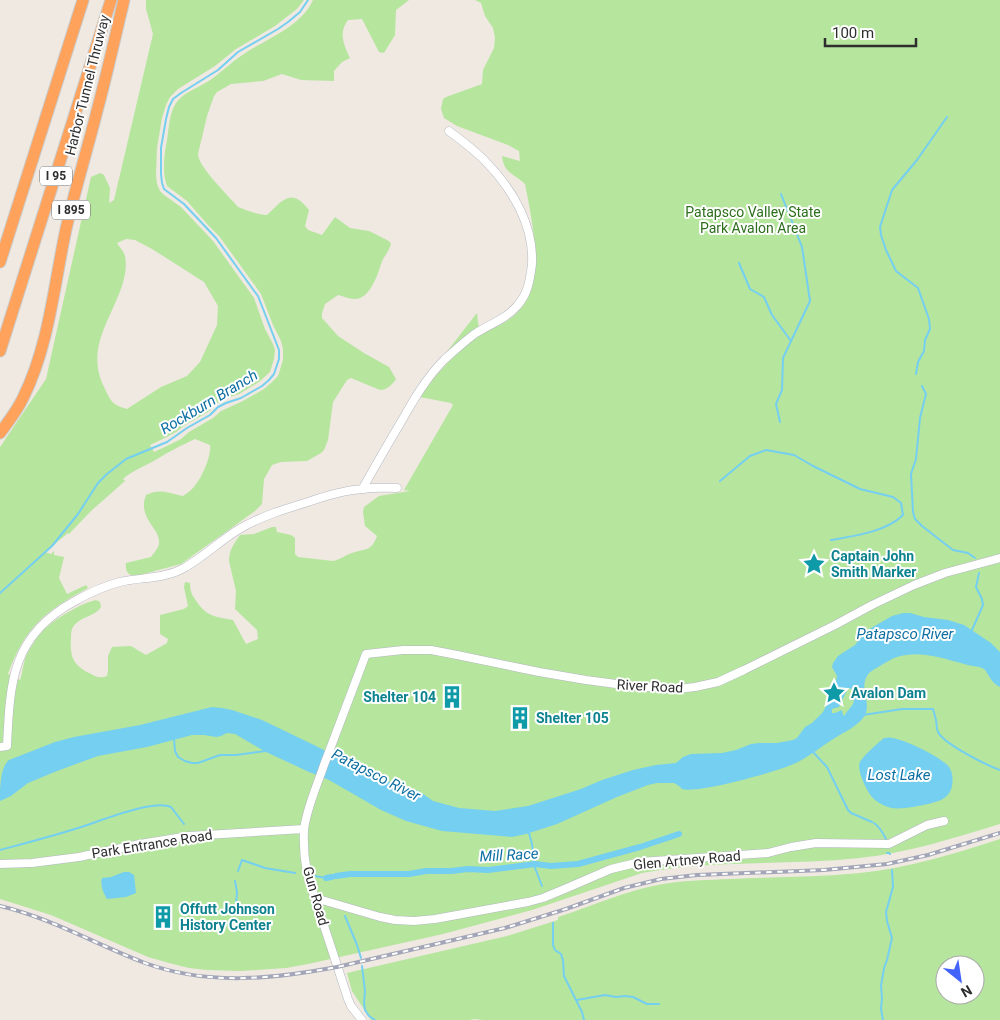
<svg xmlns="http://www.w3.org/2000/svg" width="1000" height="1020" viewBox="0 0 1000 1020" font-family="Roboto,sans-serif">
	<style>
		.green { fill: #b6e59e; fill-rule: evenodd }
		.water { fill: #75cff0; fill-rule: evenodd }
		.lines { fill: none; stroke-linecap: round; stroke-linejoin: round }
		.stream { stroke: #75cff0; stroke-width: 2 }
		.canal { stroke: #75cff0; stroke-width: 6 }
		.minor-casing { stroke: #b4b7c1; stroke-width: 9 }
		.highway-casing { stroke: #c9c9c9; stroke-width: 13 }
		.minor { stroke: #fff; stroke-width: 8 }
		.highway { stroke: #ffa35c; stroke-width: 11 }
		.rail-casing { stroke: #a3a6b8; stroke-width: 4 }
		.rail { stroke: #fff; stroke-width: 2; stroke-dasharray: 5.5; stroke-linecap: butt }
		.labels { text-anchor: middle; stroke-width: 4; stroke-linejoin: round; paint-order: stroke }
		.shield { fill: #fff; stroke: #6d6d6d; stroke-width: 1 }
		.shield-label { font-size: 12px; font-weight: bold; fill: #2e2e2e }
		.street-label { font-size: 14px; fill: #2e2e2e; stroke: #fff }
		.park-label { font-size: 14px; fill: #2c6e1b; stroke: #fff }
		.culture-label { font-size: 14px; font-weight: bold; fill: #0d838f; stroke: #fff; text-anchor: start }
		.water-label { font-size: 15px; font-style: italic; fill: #0d6fa3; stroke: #fff }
	</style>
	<rect width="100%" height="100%" fill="#efe9e1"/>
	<!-- green -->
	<path class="green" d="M146,0h158l-7,9 -22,17 -39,23 -21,17 -37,23 -8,8 -4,8 -4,13 -5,30 -1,27 1,9 3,7 4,4 17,12 32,34 36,50 5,7 11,31 8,15 2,6 -1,9 -4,13 -11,10 -20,12 -15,5 -8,5 -8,8 -23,13 -9,7 -11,6 -15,7 4,7 15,-7 12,-6 8,-7 24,-14 8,-7 22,-10 21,-12 7,-6 7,-7 5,-16v-11l-2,-8 -8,-16 -12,-31 -42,-58 -11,-11 -21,-24 -20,-15c-5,-13 -3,-32 0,-46 2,-12 2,-26 9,-37 7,-10 21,-15 31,-21 13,-8 22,-18 34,-26 24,-17 59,-28 72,-56h96l-13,10 -1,25 -11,18 -5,-1 -17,-33 -14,1c-10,13 -4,25 2,38l-8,4 -8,9v10l-33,-1 -19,-6 -19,7 -32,3 -14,8 -3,4 -7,20 -9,38c0,13 31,42 40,53 10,4 18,7 29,8 16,-15 24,-28 42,-5l-4,16 3,4 14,5 13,-18 15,11 19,3 18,9 4,3c-1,7 -6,12 -9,18 -4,13 -12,39 -28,38 -5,0 -11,-3 -16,-4l-13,9 -3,9v5l16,18 26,17 25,14 7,12c-4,6 -9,11 -16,11l-29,-12 -4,2 -14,22 -5,38 -4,10 -3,3 -14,8 -26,1 -9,3 -8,14 -2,25 -7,7 -74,53 -45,12c-8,-1 -11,-4 -10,-13l25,-6c2,-3 5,-6 7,-10 7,-17 -22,-27 -12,-52 14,-7 22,-2 37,1 2,-2 5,-3 7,-5 9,-7 22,-34 20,-46l-15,-6c-13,6 -27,13 -38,20 -11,7 -24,11 -34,20l2,2 -34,30 -22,23 -1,-1 -23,19 6,2 3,-3v4l10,2 -5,21 8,16 19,-9 2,3c-43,23 -63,39 -80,86l12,6c3,-8 3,-18 7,-26 4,-7 10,-17 15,-23 13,-12 37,-27 54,-31l4,2 1,5c-6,10 -21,9 -28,20 -2,3 -2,7 -2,11 -1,18 1,26 18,35 6,3 10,6 18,3l1,-5v-15l4,-9 19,-1 15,9 21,-12 1,-4 -8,-5v-19l24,-6 4,-3 -4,-19 1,-5 5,1c0,9 2,12 7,19 10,15 20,15 36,18l13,24 12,-5 -1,-9 -22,-21 1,-18 -7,-30c0,-11 5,-17 11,-26l14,-1 18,-7h4l1,5 14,3 4,3v16l3,3 35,4c7,-1 12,-6 19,-8 14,-5 19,-1 25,-17l-12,-10 -2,-14 1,-5 15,-11 31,-5 -6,-1 49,-85 -2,-2 -31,-6 14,-19 16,-18 -5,-6 32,-41 1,10 3,11c10,-5 21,-9 30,-16 38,-27 21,-97 14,-134 -11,-11 -21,-10 -23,-28l18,5 -1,-10 -11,-6 -51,-19 -13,-8 -3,-9 2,-10 3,-2 36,-13 1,-14 11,-22 1,-10 -2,-10 -8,-12 -4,-13 -6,-3h525v824c-46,14 -92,29 -141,34 -72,8 -145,1 -217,15l-110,37 -89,24 -135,30 -22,4 -45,3 -34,-1 -18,-2 -20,-5 -21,-6 -97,-42 -51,-16v-452l46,-68 45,-202 9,-4 4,2 6,13 -1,15 5,-3 39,-166 -7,-25zM126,239l9,1 17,9 52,33 14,24 -1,19 -17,37 -13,14 -26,11 -34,22c-14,-4 -16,-7 -22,-20 -20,-39 4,-66 17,-103 3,-10 5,-19 3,-30 -1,-5 -6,-9 -8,-13z
		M1000,839v181h-517l-8,-1 -6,1h-98l-19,-29 -5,-18 160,-37 51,-16v-3c35,-11 68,-27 105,-33 22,-4 45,-4 68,-5 43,-2 86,-2 129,-6 48,-5 94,-19 140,-34zM945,965h30v30h-30z"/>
	<!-- water -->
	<path class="water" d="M903,613h7l14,4 24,3 16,5 27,18 9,9v35c-11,-5 -12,-17 -18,-19 -5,-2 -12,-2 -18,-4 -22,-6 -44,-14 -67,-7 -6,2 -12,6 -17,9 -5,3 -12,6 -14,12 -6,13 7,28 -3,40 -7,9 -19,14 -28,20 -13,8 -25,18 -39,25 -17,8 -97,31 -114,26l-3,-3 -5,-3h-17l-9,2 -31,12 -60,27 -31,10 -14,3 -70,-6 -36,-10 -25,-11 -52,-30 -20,-8 -43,-20 -31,-18 -8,-1 -6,3 -5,1 -12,-2h-12l-45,12 -49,9 -41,15 -29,12 -17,13 -11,5c0,-13 0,-34 9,-41l46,-18 19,-5 66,-12 72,-18 10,1 10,2 30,10 52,25 67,34 38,12 14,10 26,7 36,3 33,-5 53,-17 21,-9 31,-10 23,-5 20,-2 7,-6 8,-3 31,-1 14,-3 15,-6 8,-1h18l16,-3 4,-2 8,-11 7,-4 11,-11 4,-8 8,-7 3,-5 -2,-11 1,-5 -5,-9 1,-4 5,-7 17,-11 11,-14 26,-15zM848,688l4,1c4,18 1,13 -8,27l-1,-1 -1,-5 -7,3h-3v-4l7,-2z
		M884,738c3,0 6,-1 8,0 12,1 51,20 57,29 4,6 4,12 3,19 -1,6 -5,11 -11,14 -9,4 -39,10 -49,8 -6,-1 -16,-6 -20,-11 -5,-5 -16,-28 -12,-35 3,-6 19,-20 24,-24z
		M124,872h5l5,3 2,18 -10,4 -19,2c-4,-6 -7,-15 -5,-21l9,-1z"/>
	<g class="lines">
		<!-- stream -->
		<path class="stream" d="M739,263l11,26 14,8 8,18 19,26
			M916,374l2,-12 6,-11 1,-11 5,-11 -1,-10 -11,-31 -22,-17 -10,-21 -5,-15 -1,-8 12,-37 25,-30 30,-43
			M922,386l4,8 -6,24 -4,41 -5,15 2,38 2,7 7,7 31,24 15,3 7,5
			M780,422l-4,-18 6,-14 1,-32 27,-57 -8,-54 -21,-53
			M720,481l30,-25 16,-6 28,5 19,11 47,23 33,8 8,6 2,12c-17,17 -49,21 -72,25
			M0,593l52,-47 26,-32 20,-31 9,-9 19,-15 41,-17 20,-14 23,-13 8,-8 8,-4 15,-5 21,-12 7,-6 5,-6 5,-15v-9l-21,-54 -6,-8 -36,-50 -32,-34 -20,-15 -2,-6 -1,-9v-26l5,-29 3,-12 4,-8 8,-6 37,-23 20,-18 40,-23 10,-7 12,-10 8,-12
			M972,630l11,-25 -1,-6 -6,-12 3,-14
			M863,715l39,-6h31c1,4 2,7 3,11 1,4 0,8 2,12 6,12 48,33 62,38
			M174,739l1,12 3,6 7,4 7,2h6l22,-8h16l30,-4
			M813,752l14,15 21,43 3,3 21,9
			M874,823c6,4 9,10 12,16
			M529,833l3,11 3,24 7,18
			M0,850c26,-7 53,-14 78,-22 20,-6 75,-29 93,-21l13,17
			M887,853h2l1,1
			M238,871l4,-11 23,8 30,5
			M315,876l11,2
			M235,881l2,11 -1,12
			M345,916l12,29 4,13
			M553,923v22l2,5 6,4 2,6 1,16 18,36 2,8
			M362,966l3,25 -1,12 1,7 4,6 6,4
			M577,1000l28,-5 11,2 9,-1 8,1 14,7h12
			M883,1020l-2,-11 1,-11 -1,-12 3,-18 3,-8 5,-22 -5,-17 -1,-9 7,-25 -1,-17"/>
		<!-- canal -->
		<path class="canal" d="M336,876l14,-2h59l17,-3h25l17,-2 20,1 47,-6 16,2 27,-2 62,-17 39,-13
			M326,878l6,-1"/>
		<defs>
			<path id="minor" d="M363,488c12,-22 25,-44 38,-66 12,-21 25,-44 43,-62 10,-9 22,-20 32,-27 14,-9 30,-14 41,-27 11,-12 13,-26 15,-42 2,-38 -19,-74 -45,-101 -11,-12 -25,-22 -38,-32
				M0,747l7,-1c3,-65 5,-111 68,-145 14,-8 29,-15 45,-19 21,-5 43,-3 62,-13 21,-11 38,-29 59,-41 21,-12 44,-19 67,-26 17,-6 36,-12 55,-13 11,-2 22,-1 34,-1
				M0,864l32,-1 47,-6 61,-13 49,-8 115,-7
				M315,898l65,19 15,3 19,1 21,-2 93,-17 15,-4 24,-10 44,-19 29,-7 128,-9 23,-6 25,-4 73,1 38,-19 17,-4
				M362,1020l-11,-14 -3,-7 -33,-101c-9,-21 -12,-44 -11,-67 1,-19 14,-48 20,-66 14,-37 28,-74 42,-111l37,-4h28l26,5 82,17 47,8 45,6 47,3 17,-2 23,-5 26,-12 91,-45 37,-20 42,-20 31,-12 55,-15"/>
			<path id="highway" d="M0,262l83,-262
				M0,351l111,-351
				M0,433c8,-11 17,-22 23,-35 26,-52 31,-113 43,-169 9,-40 21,-78 31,-118 10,-37 18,-74 27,-111"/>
		</defs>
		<!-- minor casing -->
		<use href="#minor" class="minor-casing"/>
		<!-- highway casing -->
		<use href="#highway" class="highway-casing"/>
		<!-- minor -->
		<use href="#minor" class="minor"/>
		<!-- highway -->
		<use href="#highway" class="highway"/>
		<defs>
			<path id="rail" d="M0,906c51,12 97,39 145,57 63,23 128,16 192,4l168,-39 61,-19 58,-21 37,-9 36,-4 127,-5 63,-6 41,-9 72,-22"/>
		</defs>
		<!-- rail casing -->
		<use href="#rail" class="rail-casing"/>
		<!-- rail -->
		<use href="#rail" class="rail"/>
	</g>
	<!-- icons -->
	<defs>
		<symbol id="sight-bare" viewBox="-9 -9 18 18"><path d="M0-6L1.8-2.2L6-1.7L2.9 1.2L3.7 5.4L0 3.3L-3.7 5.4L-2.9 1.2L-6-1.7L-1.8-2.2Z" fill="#0f9aa8" stroke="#fff" stroke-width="2.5" paint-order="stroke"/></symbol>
		<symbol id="building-bare" viewBox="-9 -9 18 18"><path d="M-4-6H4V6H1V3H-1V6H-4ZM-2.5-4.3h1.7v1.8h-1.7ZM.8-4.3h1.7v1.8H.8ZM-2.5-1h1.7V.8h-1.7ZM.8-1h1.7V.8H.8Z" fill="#0f9aa8" stroke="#fff" stroke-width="2.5" paint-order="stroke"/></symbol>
	</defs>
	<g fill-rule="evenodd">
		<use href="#sight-bare" x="798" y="548" width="32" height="32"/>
		<use href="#sight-bare" x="818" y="677" width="32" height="32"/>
		<use href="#building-bare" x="436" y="681" width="32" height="32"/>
		<use href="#building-bare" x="504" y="702" width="32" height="32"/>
		<use href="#building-bare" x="147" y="901" width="32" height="32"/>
	</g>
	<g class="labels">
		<!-- shield labels -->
		<g class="shield">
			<rect x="40" y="166.5" width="32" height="19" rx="4"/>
			<rect x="52" y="200.5" width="38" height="19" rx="4"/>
		</g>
		<g class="shield-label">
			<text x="56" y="180">I 95</text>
			<text x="71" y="214">I 895</text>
		</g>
		<!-- street labels -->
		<g class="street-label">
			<text transform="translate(87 85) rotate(-76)" y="5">Harbor Tunnel Thruway</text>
			<text transform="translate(650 686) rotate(3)" y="5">River Road</text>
			<text transform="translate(152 844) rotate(-9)" y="5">Park Entrance Road</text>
			<text transform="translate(687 860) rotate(-5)" y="5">Glen Artney Road</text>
			<text transform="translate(316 896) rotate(74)" y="5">Gun Road</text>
		</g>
		<!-- park labels -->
		<g class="park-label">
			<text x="753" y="217">Patapsco Valley State<tspan x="753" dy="16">Park Avalon Area</tspan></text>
		</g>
		<!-- culture labels -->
		<g class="culture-label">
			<text x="831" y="561">Captain John<tspan x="831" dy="16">Smith Marker</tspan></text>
			<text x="851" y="698">Avalon Dam</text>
			<text x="436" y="702" text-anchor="end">Shelter 104</text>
			<text x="536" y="723">Shelter 105</text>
			<text x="180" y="914">Offutt Johnson<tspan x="180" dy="16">History Center</tspan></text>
		</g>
		<!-- water labels -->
		<g class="water-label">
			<text transform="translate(209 402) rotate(-31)" y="5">Rockburn Branch</text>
			<text x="905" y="639">Patapsco River</text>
			<text transform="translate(376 775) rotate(27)" y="5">Patapsco River</text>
			<text x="899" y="780">Lost Lake</text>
			<text transform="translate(509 855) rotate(-3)" y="5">Mill Race</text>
		</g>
	</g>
	<!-- north arrow -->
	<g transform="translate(960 980) rotate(150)"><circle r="24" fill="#ffffff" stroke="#ababab"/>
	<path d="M0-4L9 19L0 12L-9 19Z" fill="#4264fb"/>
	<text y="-8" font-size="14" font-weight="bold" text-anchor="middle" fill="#2e2e2e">N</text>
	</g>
	<!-- scale -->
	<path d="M825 38v8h91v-8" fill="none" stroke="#2e2e2e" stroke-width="2.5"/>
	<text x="832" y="38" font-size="15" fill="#2e2e2e" stroke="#ffffff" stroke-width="4" paint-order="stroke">100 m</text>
</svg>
